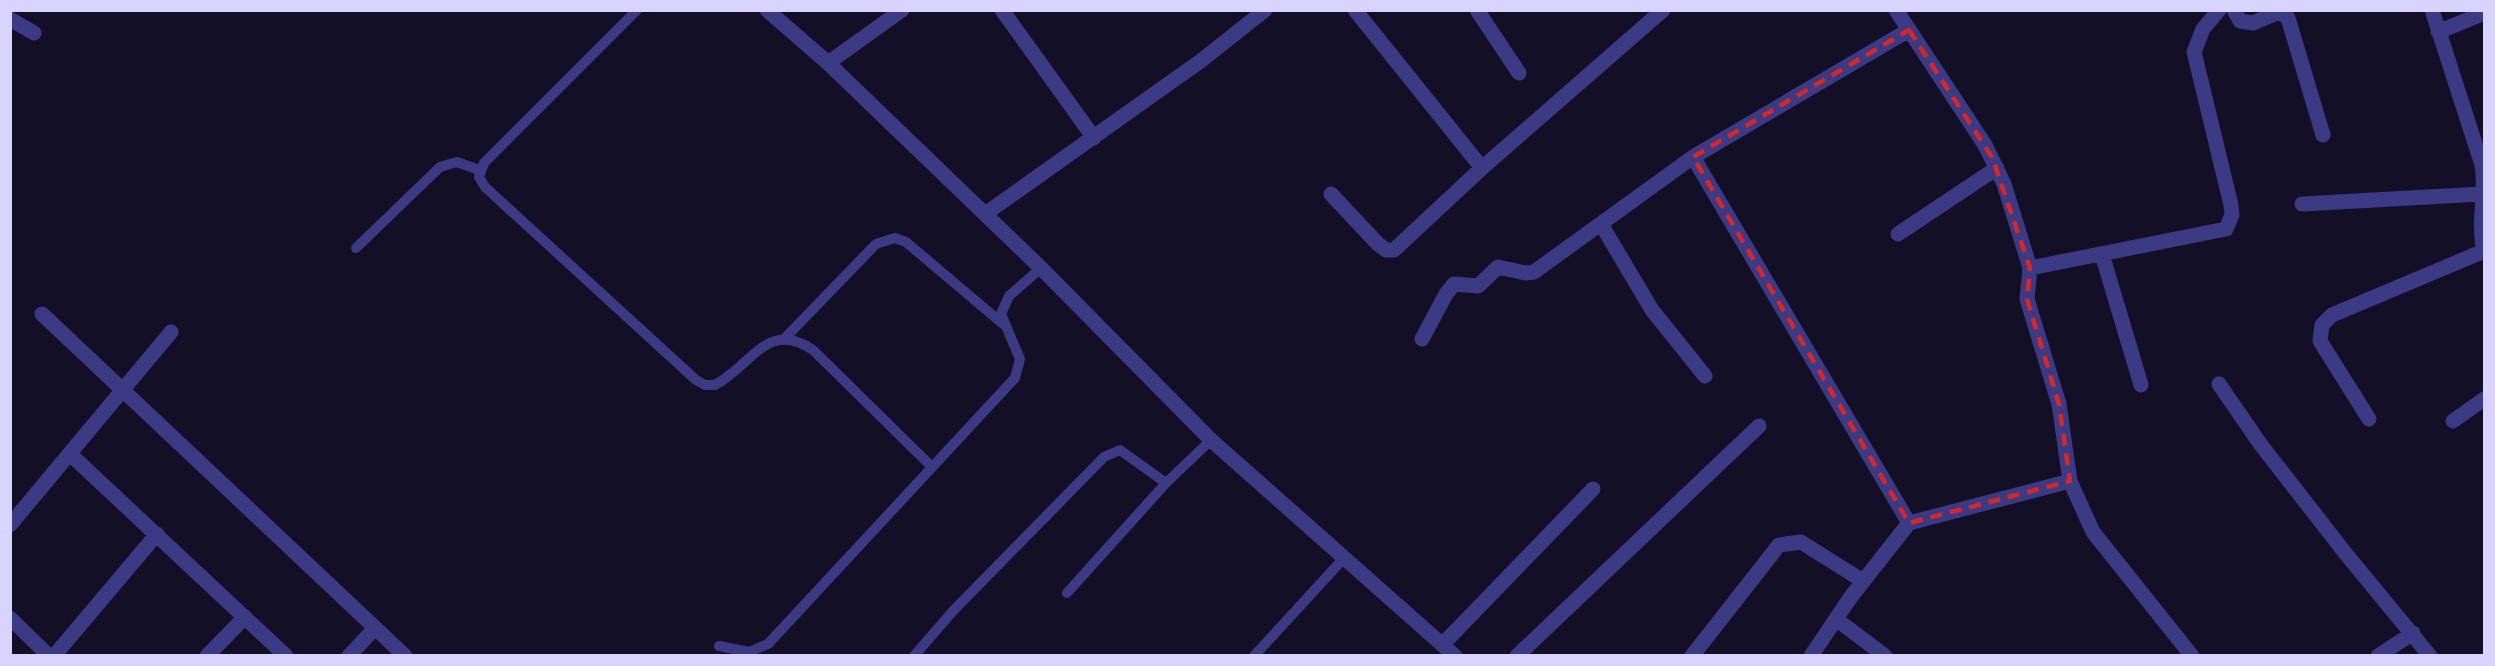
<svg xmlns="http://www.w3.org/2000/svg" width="2495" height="666" viewBox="0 0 2495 666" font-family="'DM Sans',sans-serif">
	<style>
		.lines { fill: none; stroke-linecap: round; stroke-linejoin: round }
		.service { stroke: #3d3a85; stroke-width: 10 }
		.minor { stroke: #3d3a85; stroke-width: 15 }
		.marked { fill: none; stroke: #d62828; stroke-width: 4.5; stroke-dasharray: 12 8; stroke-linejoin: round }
	</style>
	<rect width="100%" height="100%" fill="#130f26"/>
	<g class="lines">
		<!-- service -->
		<path class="service" d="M637,10l-153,153 -5,14 6,10 211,193 9,5h10c37,-20 53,-66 98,-35l119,117
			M356,248l84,-81 17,-5 22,8
			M785,338l91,-94 19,-6 11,4 97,82
			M1067,593l99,-110 45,-43
			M719,646l30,6 19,-8 247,-266 5,-19 -19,-45 8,-18 32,-28
			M914,656l38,-44 152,-155 16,-7 46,33
			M1254,656l90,-98"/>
		<!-- minor -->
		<path class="minor" d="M767,10l61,53 213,205 170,172 244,216
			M1002,10l92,128
			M1355,10l127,158
			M1477,10l42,63
			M1896,10l89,135 19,39 26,84 -3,31 32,105 11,77 23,51 99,124
			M2234,10l6,11 13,2 26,-11 9,6 35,117
			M2432,10l50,155c5,29 -5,54 2,87
			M10,19l24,14
			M2438,32l46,-19
			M828,63l74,-53
			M1693,157l216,366
			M1331,194l47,50 8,6h8l88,-82 181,-158
			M2302,204l179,-10
			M985,214l217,-154 63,-50
			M1601,224l51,86 53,66
			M1898,234l99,-66
			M2102,254l39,131
			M2030,268l196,-39 6,-14 -1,-10 -37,-153 9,-23 16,-19
			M42,314l363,342
			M1422,339l24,-45 8,-10 24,2 20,-19 27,6 9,-1 159,-115 216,-127
			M2219,384l42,61 85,109 84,102
			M2369,419l-49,-78 2,-16 10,-10 152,-64
			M2453,421l31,-22
			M70,454l216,202
			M10,525l161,-193
			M10,618l39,38
			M1836,619l49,37
			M1443,644l150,-155
			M54,656l103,-122
			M207,656l38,-39
			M349,656l26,-28
			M1517,656l242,-230
			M1692,656l87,-111 22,-3 62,39
			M1811,656l39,-58 59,-75 161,-42
			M2378,656l35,-23"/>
	</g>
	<!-- marked area -->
	<path class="marked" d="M1909,30l83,127 38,111 -3,31 32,105 11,77 -161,42 -216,-366z"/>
	<!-- border -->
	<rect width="2495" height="666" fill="none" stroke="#d9d4ff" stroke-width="24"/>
</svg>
